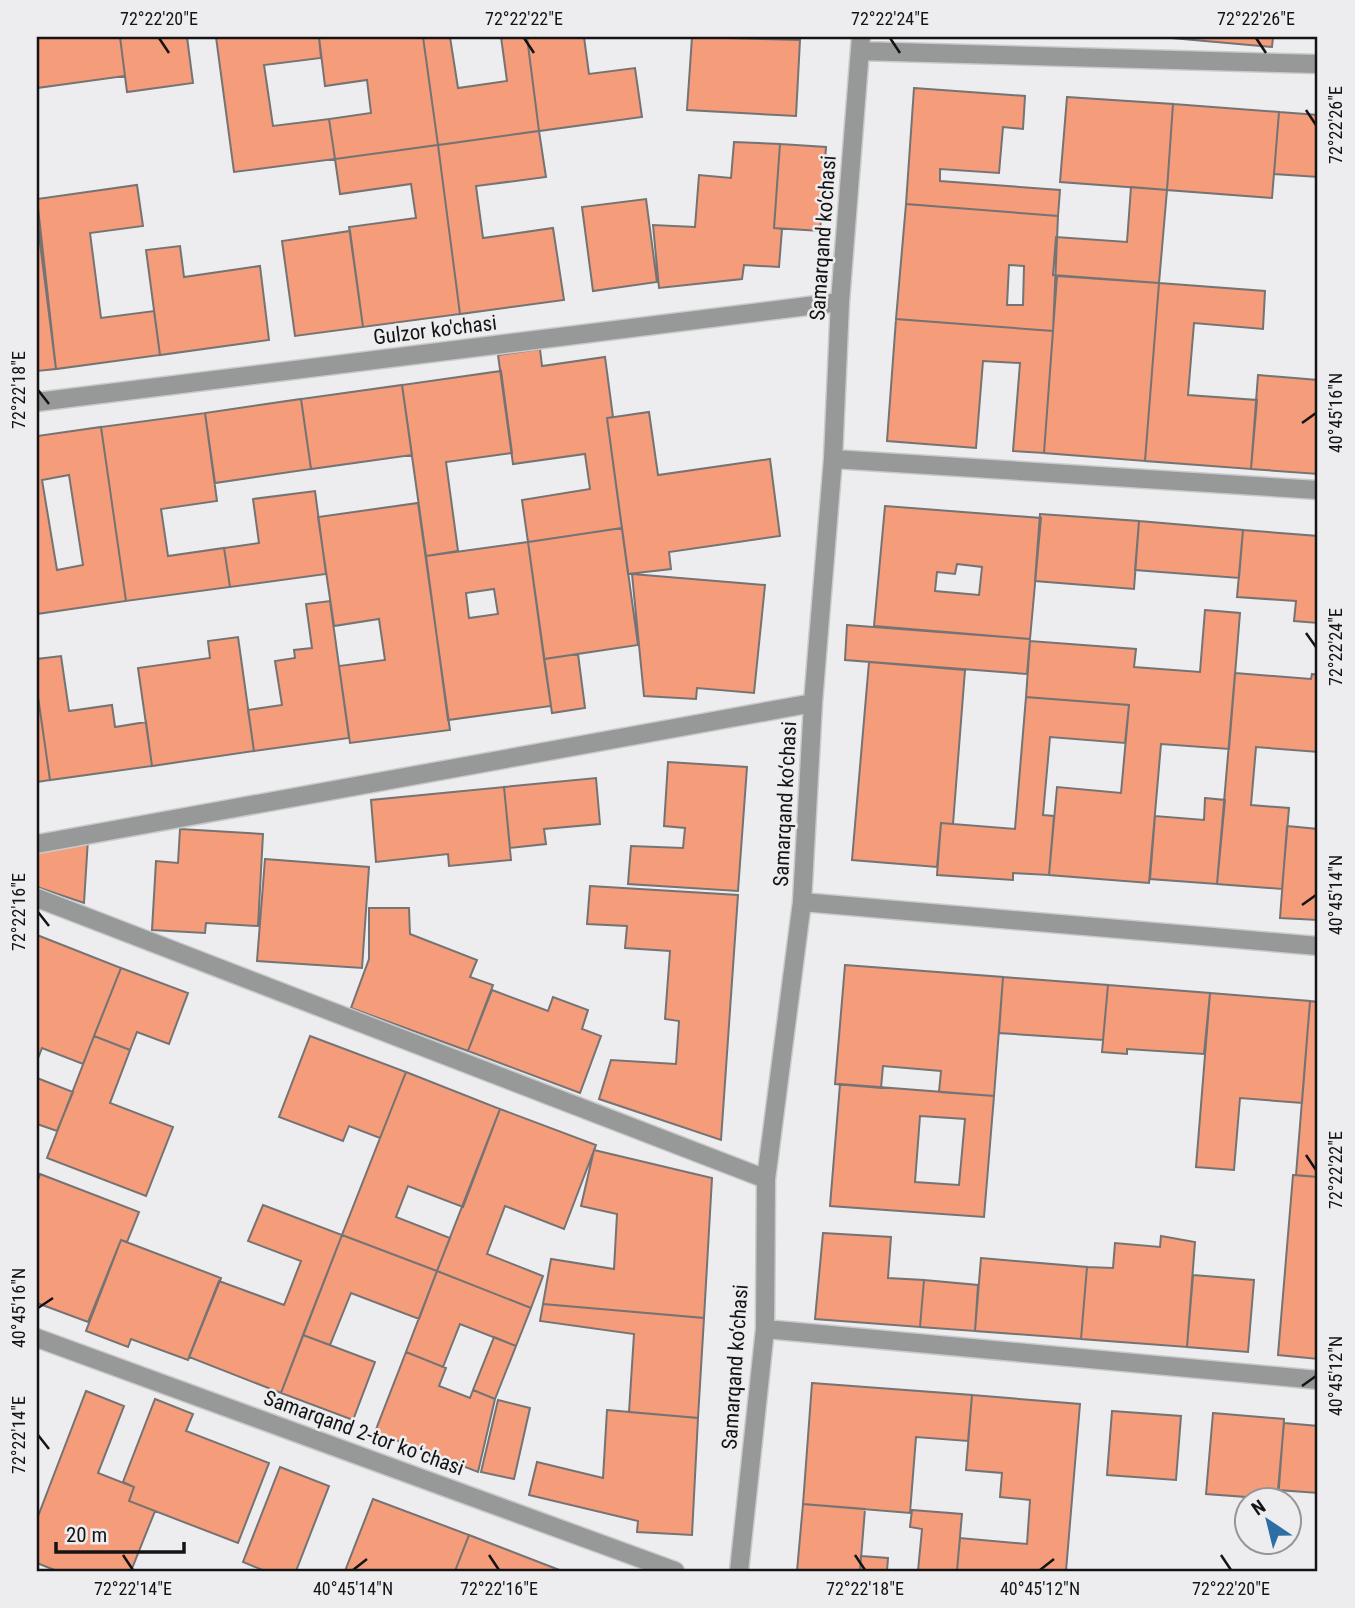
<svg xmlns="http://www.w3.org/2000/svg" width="1355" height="1608" viewBox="0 0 1355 1608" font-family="'Roboto Condensed',sans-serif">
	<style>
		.building { fill: #f59c7a; stroke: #757373; stroke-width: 2; fill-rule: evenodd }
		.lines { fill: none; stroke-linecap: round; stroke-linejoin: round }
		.minor-casing { stroke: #cacacc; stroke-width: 21 }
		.minor { stroke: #979898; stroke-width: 18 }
		.ticks { fill: none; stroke: #141414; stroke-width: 2.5 }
		.labels { text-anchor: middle; stroke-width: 5; stroke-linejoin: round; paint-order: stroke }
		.street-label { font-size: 21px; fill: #141414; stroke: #ededef }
		.neatline { fill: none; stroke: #141414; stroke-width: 2.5 }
		.ticks-label { font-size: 18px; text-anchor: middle; fill: #141414 }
	</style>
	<rect width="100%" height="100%" fill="#ededef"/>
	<!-- building -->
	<path class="building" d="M37,37h83l5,39 -88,12z
		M120,37h67l6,46 -66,9z
		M216,37h103l2,21 -57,7 9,61 56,-7 6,40 -101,13z
		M319,37h104l15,108 -103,14 -6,-40 42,-6 -4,-33 -42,6z
		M423,37h27l8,51 49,-7 -6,-44h26l12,94 -101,14z
		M527,37h57l5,37 46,-6 7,49 -103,14z
		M692,37l108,3 -4,76 -109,-6z
		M1160,37h113l-1,10z
		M914,88l111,8 -2,33 -20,-2 -4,46 -59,-4v12l120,9 -2,26 -152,-12z
		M1067,97l106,7 -6,86 -107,-8z
		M1173,104l106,8 -7,86 -105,-8z
		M1279,112l39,3v62l-44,-3z
		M539,131l7,46 -70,9 7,52 70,-10 11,72 -104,14 -22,-169z
		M734,142l46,2 -6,84 8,1 -3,38 -35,-2 -2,14 -83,9 -6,-63 42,2 4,-52 32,3z
		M780,144l46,3 -6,84 -46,-3z
		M438,145l22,169 -97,13 -14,-100 67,-9 -5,-34 -71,10 -5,-35z
		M137,185l6,41 -53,7 11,85 53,-7 6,44 -104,14 -19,-170z
		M1131,187l36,3 -8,93 -106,-8 3,-38 71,5z
		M646,199l11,83 -64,9 -11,-84z
		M906,204l152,12 -5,115 -157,-12zM1009,265l15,1 -1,39h-16z
		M37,219l19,150 -19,2z
		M350,231l13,96 -68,9 -13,-95z
		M180,246l4,31 76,-11 9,74 -109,15 -14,-105z
		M1057,276l102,7 -14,178 -101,-8z
		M1159,283l106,8 -2,38 -69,-6 -6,72 69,5 -6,69 -106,-8z
		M896,319l157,12 -9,122 -31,-2 7,-88 -37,-2 -7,87 -89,-7z
		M540,349l2,17 63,-9 8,60 -6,1 15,110 -94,14 -6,-42 68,-11 -5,-35 -72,10 -15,-109z
		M501,371l11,82 -66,9 12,89 -32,5 -24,-171z
		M1258,375l60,5v94l-67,-5z
		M402,385l10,70 -101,14 -10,-70z
		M301,399l10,70 -96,14 -10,-70z
		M649,412l9,63 112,-16 10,77 -111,16 2,17 -43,5 -21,-156z
		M205,413l12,88 -56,8 7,47 56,-8 6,39 -104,14 -25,-174z
		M101,427l25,174 -89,13v-178zM69,475l14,90 -26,5 -15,-90z
		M315,491l11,83 -96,13 -6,-39 35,-5 -6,-44z
		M418,503l32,227 -100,13 -11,-77 46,-6 -6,-41 -45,7 -16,-109z
		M885,506l156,12 -11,121 -156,-13zM957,564l25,3 -3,28 -44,-4 2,-19 18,2z
		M1040,514l99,7 -5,68 -99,-8z
		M1139,521l104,9 -4,48 -104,-8z
		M622,528l16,117 -94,14 -16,-117z
		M1243,530l75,6v87l-24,-2 2,-20 -59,-4z
		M528,542l23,164 -103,14 -22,-164zM494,589l4,25 -29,4 -3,-25z
		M632,574l133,11 -11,108 -57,-5 -1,11 -52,-3z
		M330,601l19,137 -95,13 -6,-41 34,-5 -7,-44 20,-3 -1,-8 18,-2 -6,-44z
		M1205,610l35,3 -11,136 -68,-5 -12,139 -100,-8 8,-88 64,6 8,-88 -103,-8 4,-56 106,8 -2,18 66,5z
		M847,625l183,14 -3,35 -182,-14z
		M238,637l16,114 -102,15 -14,-98 72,-10 -2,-17z
		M578,654l7,54 -33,5 -8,-54z
		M61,656l8,55 43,-6 3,22 31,-5 6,44 -102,14 -13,-90v-31z
		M869,662l96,8 -12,154 -12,-1 -4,44 -85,-7z
		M1235,673l76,6 1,-5 6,1v77l-62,-5 -5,58 38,3 -7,81 -65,-5z
		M37,690l13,90 -13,2z
		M1026,697l103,8 -4,38 -75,-6 -7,78 11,1 -5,59 -36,-2v7l-76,-5 4,-52 74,6z
		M668,762l79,5 -9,124 -110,-7 3,-38 52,2 2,-20 -21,-2z
		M596,778l4,46 -56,5 2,15 -36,4 -6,-61z
		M504,787l7,73 -62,6 -1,-12 -72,8 -5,-62z
		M1205,798l20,2 -8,84 -67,-5 5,-63 49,4z
		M1287,826l31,3v91l-38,-2z
		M180,829l83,5 -5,92 -52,-3 -1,10 -53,-3 4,-69 22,2z
		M88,839l-4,64 -47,-16v-40z
		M265,859l104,8 -7,101 -105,-7z
		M590,886l148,9 -17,245 -122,-41 12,-39 65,4 3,-43 -14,-2 5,-68 -45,-3 2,-22 -40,-2z
		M369,908h40l1,26 67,26 -7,17 23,8 -25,66 -117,-43 18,-49z
		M37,935l84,33 -38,96 -41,-16 -5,13z
		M845,965l158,12 -9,119 -55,-4 2,-21 -58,-5 -2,22 -46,-4z
		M121,968l67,25 -19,51 -32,-12 -7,18 -36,-14z
		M1003,977l105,8 -5,55 -104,-7z
		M1108,985l102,8 -6,61 -77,-5v5l-25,-2z
		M492,990l56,21 5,-14 35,13 -6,19 19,7 -21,57 -112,-42z
		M1210,993l100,8 -8,102 -62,-5 -6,72 -38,-3z
		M1310,1001l8,1v175l-22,-2z
		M94,1036l36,14 -20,53 63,24 -27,69 -99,-38z
		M310,1036l96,36 -26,66 -31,-12 -6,15 -64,-24z
		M406,1072l94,37 -37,98 -55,-21 -12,31 54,21 -13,33 -95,-36z
		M37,1078l36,14 -16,39 -20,-7z
		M840,1084l154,12 -10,121 -154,-11zM920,1116l45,3 -6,66 -44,-3z
		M500,1109l96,36 -32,84 -59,-23 -18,48 56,22 -12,32 -94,-37z
		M594,1150l118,28 -8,140 -161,-14 8,-45 63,10 3,-55 -36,-8z
		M40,1174l99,38 -12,30 -6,-2 -33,82 -51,-19v-120z
		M1293,1175l25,2v182l-40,-4z
		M263,1205l79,30 -61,158 -92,-36 30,-76 65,24 17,-44 -53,-20z
		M823,1233l68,4 -3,41 36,2 -4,47 -105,-8z
		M342,1235l95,36 -18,48 -68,-26 -21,52 -27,-10z
		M1161,1236l34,6 -8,105 -106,-8 6,-72 26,1 2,-25 45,4z
		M121,1240l100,38 -33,82 -57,-21 -3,8 -42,-16z
		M981,1258l106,9 -6,72 -106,-8z
		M437,1271l94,37 -15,38 -56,-22 -17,43 -37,-15z
		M1193,1275l61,5 -6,72 -61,-5z
		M924,1280l54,5 -3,46 -55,-4z
		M543,1304l161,14 -6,100 -69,-6 5,-78 -94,-13z
		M303,1335l72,27 -22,58 -72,-27z
		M494,1337l22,9 -21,53 -22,-9z
		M406,1352l40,16 -7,18 31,12 3,-8 22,9 -17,73 -103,-40z
		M812,1383l160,12 -4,46 -52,-4 -6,76 -107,-9z
		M86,1391l38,15 -26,67 36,14 -5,14 26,10 -24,60h-74l-20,-8v-44z
		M972,1395l108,9 -14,167h-109l3,-33 67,6 3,-44 -30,-3 2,-24 -36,-3z
		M155,1399l38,15 -7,17 83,32 -31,80 -109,-42 5,-14 -11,-5z
		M498,1400l32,8 -16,71 -33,-7z
		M607,1410l91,8 -6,117 -55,-3 1,-11 -109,-26 8,-33 66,16z
		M1112,1411l69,5 -5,64 -69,-5z
		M1213,1413l71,6 -6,81h-32v27h-3l3,-30 -40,-3z
		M1284,1423l34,3v67l-40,-3z
		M280,1467l49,19 -33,85h-31l-22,-9z
		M373,1499l96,36 -14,36h-110z
		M803,1504l62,5 -5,62h-63z
		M912,1510l50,4 -5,57h-39l4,-42 -12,-2z
		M469,1535l93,36h-107z
		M861,1556l27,2 -1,13h-27z"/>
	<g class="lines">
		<defs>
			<path id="minor" d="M860,51l458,13
				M37,402l803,-100
				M833,459l485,31
				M37,844l776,-141
				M37,898l729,281
				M802,902l516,44
				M765,1329l553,51
				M37,1338l638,233
				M739,1571l26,-242 1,-150 36,-277 11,-199 20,-244 7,-157 21,-265"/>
		</defs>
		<!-- minor casing -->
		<use href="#minor" class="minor-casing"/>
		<!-- minor -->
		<use href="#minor" class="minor"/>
	</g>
	<!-- ticks -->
	<path class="ticks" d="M159,38l10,15M524,38l10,15M890,38l10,15M1256,38l10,15M1306,110l10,15M38,390l11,14M1302,423l14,-10M1306,633l10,14M1302,905l14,-10M38,912l11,14M1306,1155l10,15M38,1308l15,-10M1302,1386l14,-10M38,1435l11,14M123,1555l10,15M489,1555l10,15M855,1555l10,15M1221,1555l10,15M353,1570l14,-11M1040,1570l14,-11"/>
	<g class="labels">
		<!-- street labels -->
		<g class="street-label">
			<text transform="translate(823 238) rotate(-86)" y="7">Samarqand ko‘chasi</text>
			<text transform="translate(435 330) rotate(-7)" y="7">Gulzor ko'chasi</text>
			<text transform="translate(785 804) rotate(-87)" y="7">Samarqand ko‘chasi</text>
			<text transform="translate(735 1367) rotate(-86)" y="7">Samarqand ko‘chasi</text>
			<text transform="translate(364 1433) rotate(20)" y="7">Samarqand 2-tor koʻchasi</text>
		</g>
	</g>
	<!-- border -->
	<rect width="1355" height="1608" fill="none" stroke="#ededef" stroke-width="77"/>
	<!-- north arrow -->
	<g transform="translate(1268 1521) rotate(325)"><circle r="33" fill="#ededef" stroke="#969697" stroke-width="2"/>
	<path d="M0-5L12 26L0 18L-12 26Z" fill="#2d6fa4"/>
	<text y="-10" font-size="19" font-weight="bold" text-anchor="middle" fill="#141414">N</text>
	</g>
	<!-- scale -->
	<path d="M56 1542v10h128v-10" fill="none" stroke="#141414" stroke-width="3.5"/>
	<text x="66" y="1542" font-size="21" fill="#141414" stroke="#ededef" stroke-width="5" paint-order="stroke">20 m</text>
	<rect x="38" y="38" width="1278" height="1532" class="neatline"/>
	<g class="ticks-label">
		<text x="159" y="25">72°22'20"E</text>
		<text x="524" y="25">72°22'22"E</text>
		<text x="890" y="25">72°22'24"E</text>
		<text x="1256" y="25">72°22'26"E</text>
		<text transform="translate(1336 125) rotate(-90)" y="6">72°22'26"E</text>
		<text transform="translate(19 390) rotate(-90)" y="6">72°22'18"E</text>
		<text transform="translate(1336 413) rotate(-90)" y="6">40°45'16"N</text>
		<text transform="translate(1336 647) rotate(-90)" y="6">72°22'24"E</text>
		<text transform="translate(1336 895) rotate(-90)" y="6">40°45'14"N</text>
		<text transform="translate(19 912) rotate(-90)" y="6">72°22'16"E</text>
		<text transform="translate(1336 1170) rotate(-90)" y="6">72°22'22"E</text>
		<text transform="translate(19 1308) rotate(-90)" y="6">40°45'16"N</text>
		<text transform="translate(1336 1376) rotate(-90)" y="6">40°45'12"N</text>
		<text transform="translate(19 1435) rotate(-90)" y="6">72°22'14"E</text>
		<text x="133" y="1595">72°22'14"E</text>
		<text x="353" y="1595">40°45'14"N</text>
		<text x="499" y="1595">72°22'16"E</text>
		<text x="865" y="1595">72°22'18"E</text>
		<text x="1040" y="1595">40°45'12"N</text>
		<text x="1231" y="1595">72°22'20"E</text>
	</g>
</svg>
